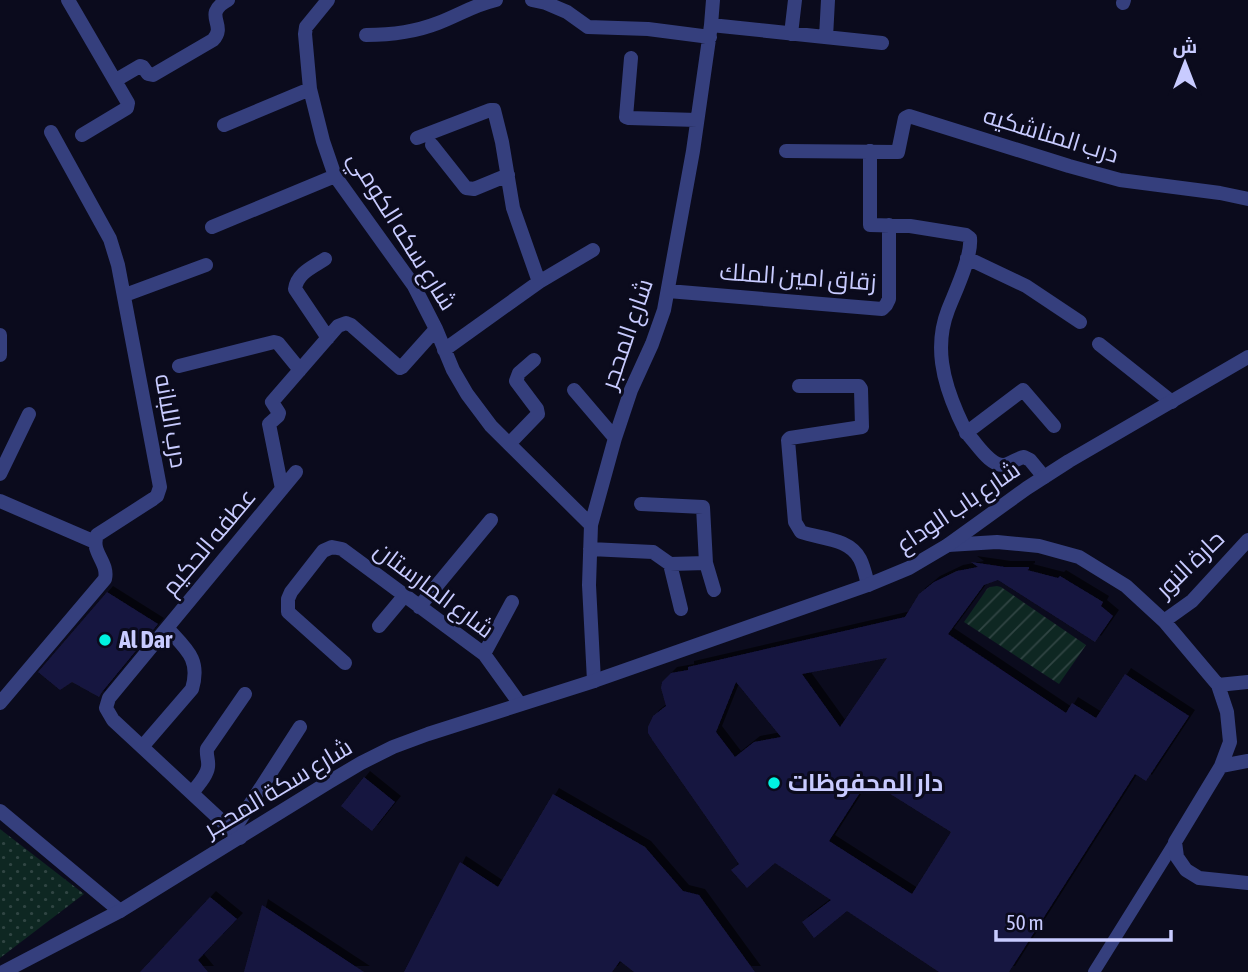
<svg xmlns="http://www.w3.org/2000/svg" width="1248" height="972" viewBox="0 0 1248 972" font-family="'Asap Condensed',Cairo,sans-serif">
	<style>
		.grass { fill: url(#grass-dots) }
		.garden { fill: url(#garden-furrows) }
		.building { fill: #18173f; fill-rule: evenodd; filter: url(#shadow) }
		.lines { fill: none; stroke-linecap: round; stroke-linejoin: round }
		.service { stroke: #353f7d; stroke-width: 12 }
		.minor { stroke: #353f7d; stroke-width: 14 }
		.tertiary { stroke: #353f7d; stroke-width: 14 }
		.poi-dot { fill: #00f3e1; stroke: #0b0b1d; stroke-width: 2.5 }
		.labels { text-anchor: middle; stroke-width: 6; stroke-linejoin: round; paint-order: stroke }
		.street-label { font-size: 24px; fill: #c8cbff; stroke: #0b0b1d }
		.poi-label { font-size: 24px; font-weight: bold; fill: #c8cbff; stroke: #0b0b1d; text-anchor: start }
	</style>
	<defs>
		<pattern id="grass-dots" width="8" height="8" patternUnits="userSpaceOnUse" patternTransform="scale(1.75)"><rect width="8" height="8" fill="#0e2722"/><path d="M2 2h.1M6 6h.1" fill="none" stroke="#304543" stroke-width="1.8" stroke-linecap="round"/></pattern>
		<pattern id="garden-furrows" width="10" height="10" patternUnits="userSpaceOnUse" patternTransform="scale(1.75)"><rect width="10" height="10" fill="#0e2722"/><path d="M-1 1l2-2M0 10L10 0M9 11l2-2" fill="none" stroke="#304543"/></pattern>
		<filter id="shadow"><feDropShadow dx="6" dy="-6" stdDeviation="0" flood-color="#0009"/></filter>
	</defs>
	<rect width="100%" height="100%" fill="#0b0b1d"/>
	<!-- grass -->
	<path class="grass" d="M0,829l84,65 -84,64z"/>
	<!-- garden -->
	<path class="garden" d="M997,586l4,1 85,58 -27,39 -95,-62 23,-33 3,-2z"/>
	<!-- building -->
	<path class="building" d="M971,562l34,5h24v2l-2,1 31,8 2,-2 43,26 -2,4 12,10 -18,26 -97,-62 -14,5 -36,49 118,79 6,-10 24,15 29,-44 64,42 -43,65 -11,-7 -126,198h-70l-92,-61 -33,27 -12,-16 29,-22 -56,-37 -28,25 -16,-18 8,-6 -86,-123 -5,-8v-6l5,-11 13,-10 -5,-18 1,-6 9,-9 17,-3v-3l217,-50 14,-23 15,-12 23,-11 21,-4zM887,658l-47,69 -38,-53zM736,682l45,55 -27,5 -19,15 -19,-25zM868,780l83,52 -39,62 -83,-53z
		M107,592l51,32 -56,68 -3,5 -27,-15 -12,8 -22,-18z
		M364,777l31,25 -23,29 -31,-25z
		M553,794l92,53 38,44 16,4 56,77h-121l-14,-11 -8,11h-208l56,-110 38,25z
		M210,897l27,22 -39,41 10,12h-68z
		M262,905l102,67h-120z"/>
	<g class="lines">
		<!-- service -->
		<path class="service" d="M1094,972l81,-130"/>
		<!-- minor -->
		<path class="minor" d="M68,0l60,103 -1,5 -45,27
			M328,0l-22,27 -1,7 5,55 13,52 12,35 79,110 22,43 17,41 14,24 24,32 100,99
			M532,0l14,3 21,9 21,15 60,2 62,8
			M1123,3l1,-3
			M711,25l171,18
			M791,34l4,-34
			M366,35c25,0 49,-3 72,-12 21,-8 36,-18 58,-23
			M826,37l2,-37
			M631,58l-5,59 3,1 68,2
			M116,80l24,-14 3,1 5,7 5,1 60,-35c15,-16 -12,-25 15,-40
			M224,125l86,-36
			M417,138l73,-28h4l8,32 11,66 26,74
			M432,145l34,43 8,1 34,-14
			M786,151l112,1 7,-34 4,-2 160,50 51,14 100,13 28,6
			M870,151v74l40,1 56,9 4,3c2,19 -15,54 -22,72 -14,36 -5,71 10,105 4,8 7,17 13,23 8,9 20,28 33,27 7,-1 13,-7 20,-8l6,3 14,17
			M212,227l123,-51
			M967,258l59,28 54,36
			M325,259c-12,8 -28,14 -30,30l33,49
			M668,291l214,18 4,-4 3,-6v-74
			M125,295l81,-30
			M0,335v20
			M1099,344l73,58
			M444,350l95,-68 54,-32
			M179,366l95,-24 4,1 22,27
			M799,386h60l2,3 1,38 -72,11 -2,2 7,82 6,10c20,7 48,6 59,27 4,8 6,18 8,26
			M574,390l41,48
			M966,433l57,-43 31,36
			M509,444l29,-30 -1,-5 -21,-28 3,-8 15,-13
			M0,474l29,-60
			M282,489l-13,-65 9,-8 1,-3 -7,-11 66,-76 8,-3 5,2 49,43 2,-1 34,-38
			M0,501l95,41
			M641,504l62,3 3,56 8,27
			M948,545l49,-3 42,4 40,11 47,29 38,35 54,64 9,27 3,30 -9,24 -46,76 2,15 9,13 13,8 49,5
			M590,549l63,3 17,12 36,-1
			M670,564l11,45
			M419,607l72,-87
			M1164,621l28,-20 56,-61
			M379,626l26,-31
			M484,654l28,-52
			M345,663l-57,-51v-13l3,-7 32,-41 9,-4 10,2 142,105 36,50
			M594,681l-5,-96 2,-60 24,-87 16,-48 21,-46 12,-34 29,-159 18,-126 2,-25
			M1218,685l30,-3
			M0,703l105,-124c4,-17 -15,-27 -8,-44l56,-36 4,-3 3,-9 -42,-222 -8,-26 -59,-107
			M142,747l50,-58c9,-30 -6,-40 -25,-61
			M1221,766l27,-5
			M192,793c5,-7 15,-17 16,-26 1,-7 -2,-11 -1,-18l38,-55
			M0,811l120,100
			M233,831l67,-104
			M240,838l-127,-118 -7,-12 3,-10 187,-226"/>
		<!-- tertiary -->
		<path class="tertiary" d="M3,972l117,-61 209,-129 32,-19 32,-16 35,-13 166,-53 274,-96 41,-17 39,-23 79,-57 42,-27 179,-104"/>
	</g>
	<!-- markers -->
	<g class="poi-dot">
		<circle cx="105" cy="640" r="7"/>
		<circle cx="774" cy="783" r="7"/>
	</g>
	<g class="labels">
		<!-- street labels -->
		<g class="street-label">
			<text transform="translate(1051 135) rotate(17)" y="8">درب المناشكيه</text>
			<text transform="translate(402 231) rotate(58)" y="8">شارع سكه الكومي</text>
			<text transform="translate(798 277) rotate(4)" y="8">زقاق امين الملك</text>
			<text transform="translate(627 334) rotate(-71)" y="8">شارع المحجر</text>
			<text transform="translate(171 421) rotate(80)" y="8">درب اللبانه</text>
			<text transform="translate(958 507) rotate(-34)" y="8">شارع باب الوداع</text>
			<text transform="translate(209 542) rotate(-50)" y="8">عطفه الحكيم</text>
			<text transform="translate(1190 564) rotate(-44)" y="8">حارة النور</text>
			<text transform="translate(434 590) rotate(37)" y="8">شارع المارستان</text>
			<text transform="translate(278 788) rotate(-31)" y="8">شارع سكة المحجر</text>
		</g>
		<!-- poi labels -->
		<g class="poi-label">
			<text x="119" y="648">Al Dar</text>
			<text x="788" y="791">دار المحفوظات</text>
		</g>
	</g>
	<!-- north arrow -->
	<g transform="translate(1185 63)" stroke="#0b0b1d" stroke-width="5" paint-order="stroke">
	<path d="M0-5L12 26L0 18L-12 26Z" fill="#c8cbff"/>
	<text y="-10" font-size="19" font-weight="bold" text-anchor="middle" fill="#c8cbff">ش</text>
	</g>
	<!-- scale -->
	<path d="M996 930v10h175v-10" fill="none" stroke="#c8cbff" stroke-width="3.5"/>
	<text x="1006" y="930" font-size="21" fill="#c8cbff" stroke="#0b0b1d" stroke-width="5" paint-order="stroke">50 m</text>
</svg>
